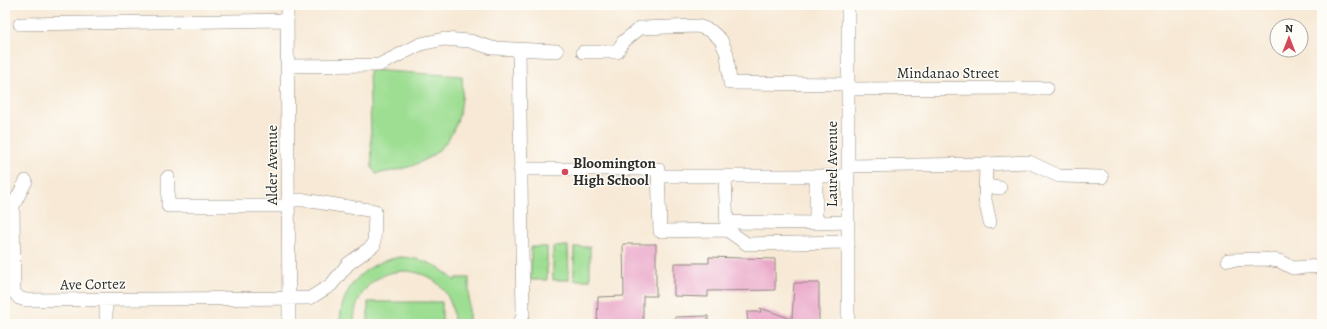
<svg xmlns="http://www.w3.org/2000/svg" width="1327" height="329" viewBox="0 0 1327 329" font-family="Alegreya,serif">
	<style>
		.green { fill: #9ede93; stroke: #64845f }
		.building { fill: #eaa7c9 }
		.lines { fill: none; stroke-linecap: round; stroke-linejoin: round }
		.minor-casing { stroke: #918a80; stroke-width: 14 }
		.minor { stroke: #fff; stroke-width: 13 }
		.poi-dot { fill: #d1495b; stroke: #fdfcf7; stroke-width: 1.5 }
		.labels { text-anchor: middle; stroke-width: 3; stroke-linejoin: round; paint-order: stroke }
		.street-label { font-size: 15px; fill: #2b2b2b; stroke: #fdfcf7 }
		.poi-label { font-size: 15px; font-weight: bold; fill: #2b2b2b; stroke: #fdfcf7; text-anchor: start }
	</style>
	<rect width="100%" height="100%" fill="#fdfcf7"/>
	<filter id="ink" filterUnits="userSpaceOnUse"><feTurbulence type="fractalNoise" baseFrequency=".025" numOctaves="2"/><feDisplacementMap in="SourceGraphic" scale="8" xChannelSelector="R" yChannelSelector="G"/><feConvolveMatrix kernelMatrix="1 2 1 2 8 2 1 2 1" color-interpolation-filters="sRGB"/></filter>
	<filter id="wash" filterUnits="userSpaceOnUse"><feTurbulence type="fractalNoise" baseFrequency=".012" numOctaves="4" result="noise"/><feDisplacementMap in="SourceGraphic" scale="16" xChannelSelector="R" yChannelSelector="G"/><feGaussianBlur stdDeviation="0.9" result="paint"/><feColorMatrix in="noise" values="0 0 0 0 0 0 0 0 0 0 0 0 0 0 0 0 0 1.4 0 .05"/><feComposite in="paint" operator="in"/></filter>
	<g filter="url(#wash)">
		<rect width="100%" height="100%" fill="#f7e9d5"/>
		<!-- green -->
		<path class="green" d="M369,70l93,6c3,34 -7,70 -41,86 -14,7 -30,9 -45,12l-4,-6z
			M568,246l1,34h-16v-33z
			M531,247h16v33h-16z
			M574,247h16v33h-16z
			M401,257c22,1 39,9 54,24l1,-3h13v46h-15c0,-71 -100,-70 -100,0h-14c0,-37 25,-62 61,-67z
			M368,302h74v22h-74z"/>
		<g id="blocks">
			<!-- building -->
			<path class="building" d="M623,244h33v52h-13v28h-46l1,-27 26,-1z
				M709,257l66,2v31l-67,1v6l-34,-1v-33h35z
				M794,283h25v41h-71l-1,-12h14l-1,-4 32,11z
				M708,316v8h-32l-1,-7z"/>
		</g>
	</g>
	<g filter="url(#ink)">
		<use href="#blocks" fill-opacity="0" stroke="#918a80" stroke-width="1"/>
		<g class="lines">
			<defs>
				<path id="minor" d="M287,5l2,319
					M848,5v319
					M20,24l267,-4
					M519,49l4,265 -3,10
					M583,52h34l6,-10 17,-14 58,-2 13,5 10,9 6,14 3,29 119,1
					M288,66l91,-1 42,-21 23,-5 26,2 22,7 65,3
					M849,89l198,-1
					M986,164l-1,36 5,22
					M848,166l138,-2 43,-2 30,14 43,1
					M520,169h138l2,62 67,-1 20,14 101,-2
					M659,176h189
					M725,176l2,54
					M816,176v47l32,-1
					M168,177v29h120
					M26,181l-13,25 1,86 5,6 7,2 284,-2 21,-13 17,-21 26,-19 1,-34 -71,-11h-16
					M986,186l14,2
					M727,222l89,1
					M1228,260l36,-1 15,2 14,7 29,-2
					M106,299v25"/>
			</defs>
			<!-- minor casing -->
			<use href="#minor" class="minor-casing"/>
			<!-- minor -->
			<use href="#minor" class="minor"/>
		</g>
	</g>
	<!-- markers -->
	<circle class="poi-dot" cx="565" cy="172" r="4"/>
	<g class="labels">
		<!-- street labels -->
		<g class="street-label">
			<text x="948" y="78">Mindanao Street</text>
			<text transform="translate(832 164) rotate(-90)" y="5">Laurel Avenue</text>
			<text transform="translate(272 165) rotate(-90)" y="5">Alder Avenue</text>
			<text transform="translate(93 284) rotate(-1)" y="5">Ave Cortez</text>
		</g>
		<!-- poi labels -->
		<g class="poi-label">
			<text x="573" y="168">Bloomington<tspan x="573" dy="17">High School</tspan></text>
		</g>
	</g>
	<!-- margin -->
	<rect width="1327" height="329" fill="none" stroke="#fdfcf7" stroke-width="20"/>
	<!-- north arrow -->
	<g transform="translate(1289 38)"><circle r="19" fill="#fdfcf7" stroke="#a9a8a5"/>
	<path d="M0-3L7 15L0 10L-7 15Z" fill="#d1495b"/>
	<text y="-6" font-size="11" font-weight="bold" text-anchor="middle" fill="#2b2b2b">N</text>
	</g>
</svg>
